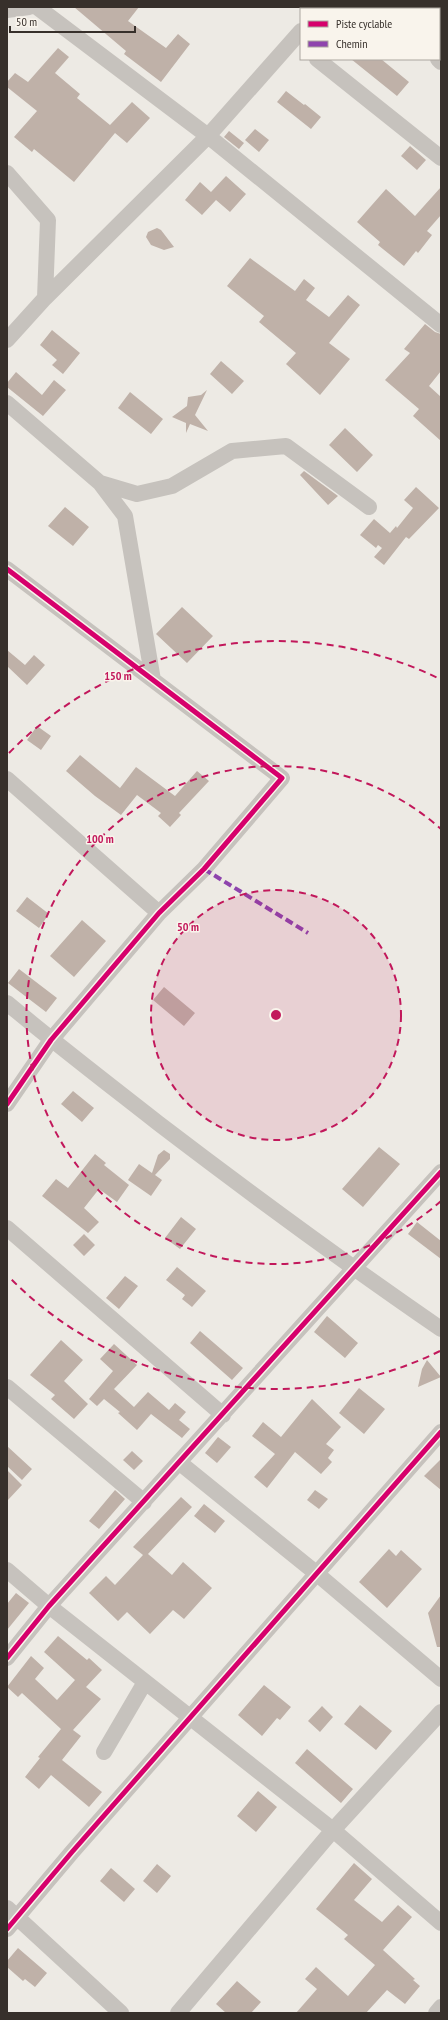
<svg xmlns="http://www.w3.org/2000/svg" width="448" height="2020" viewBox="0 0 448 2020" font-family="'PT Sans Narrow',sans-serif">
	<style>
		.building { fill: #bfb1a8 }
		.lines { fill: none; stroke-linecap: round; stroke-linejoin: round }
		.minor { stroke: #c6c2bd; stroke-width: 16 }
		.quiet { stroke: #8e44ad; stroke-width: 4; stroke-dasharray: 8 4; stroke-linecap: butt }
		.cycleway-casing { stroke: #f9f4ec; stroke-width: 8 }
		.cycleway { stroke: #d6006c; stroke-width: 5 }
		.ring { fill: none; stroke: #c2185b; stroke-width: 2; stroke-dasharray: 7 5 }
		.centre { fill: #c2185b; stroke: #f9f4ec; stroke-width: 2 }
		.ring-label { font-size: 12px; text-anchor: middle; font-weight: bold; fill: #c2185b; stroke: #f9f4ec; stroke-width: 3; stroke-linejoin: round; paint-order: stroke }
	</style>
	<rect width="100%" height="100%" fill="#edeae4"/>
	<!-- building -->
	<path class="building" d="M74,7h65l-11,14 38,27 12,-14 12,10 -29,38 -37,-28 2,-3z
		M58,48l11,9 -14,16 25,21 -3,4 33,27 22,-23 18,16 -23,25 -12,-10 -41,49 -40,-33 -2,3 -18,-15 23,-26 -30,-24v-5l8,-9 13,9z
		M351,59h30l28,23 -12,14z
		M286,91l18,14 1,-1 16,13 -10,12 -34,-27z
		M255,129l14,11 -10,12 -14,-12z
		M229,131l15,12 -5,6 -15,-12z
		M410,146l16,14 -9,10 -16,-14z
		M226,176l20,18 -16,18 -14,-12 -14,15 -17,-15 15,-18 11,10z
		M441,187v28l-14,16 5,4 -14,18 -2,-2 -12,15 -26,-21 2,-3 -23,-20 29,-33 29,27z
		M157,228l4,2 13,17 -10,3 -13,-5 -5,-8 2,-5z
		M250,258l45,33 9,-12 11,9 -9,12 23,17 19,-22 12,10 -31,38 21,16 -30,36 -34,-31 10,-11 -37,-31 5,-6 -37,-30z
		M425,324l10,8 6,2v37l-12,15 12,11v44l-28,-25 6,-7 -34,-29 25,-27 -6,-4z
		M52,330l28,23 -17,21 -11,-9 5,-5 -17,-15z
		M221,361l23,20 -12,13 -22,-20z
		M16,372l26,23 12,-15 12,10 -23,26 -36,-29v-4z
		M207,390l-12,25 13,16 -18,-7 -4,9v-10l-14,-6 15,-11 1,-9 13,-2z
		M130,392l33,27 -12,15 -33,-26z
		M345,428l28,27 -16,17 -28,-27z
		M304,471l34,25 -10,9 -28,-30z
		M416,487l23,21 -30,31 -3,-2 -22,28 -10,-8 8,-9 -4,-3 -2,3 -16,-13 14,-16 16,14 6,-7 1,2 16,-20 -9,-8z
		M65,507l24,20 -16,19 -25,-20z
		M182,607l31,29 -26,27 -31,-29z
		M7,650l18,15 9,-10 11,10 -18,20 -20,-19z
		M37,726l14,10 -10,14 -14,-10z
		M80,755l40,33 16,-21 39,29 22,-25 12,10 -30,32 2,2 -11,12 -12,-11 3,-3 -24,-18 -16,20 -26,-19 -29,-25z
		M27,897l22,17 -10,14 -23,-17z
		M82,920l24,21 -32,36 -24,-21z
		M19,969l38,29 -11,14 -38,-29z
		M164,987l31,26 -11,13 -31,-26z
		M73,1091l21,17 -12,14 -21,-18z
		M379,1147l21,17 -37,43 -21,-18z
		M164,1150l6,4v5l-15,16 7,5 -11,16 -23,-16 11,-16 13,9 6,-18z
		M95,1154l11,9 -2,2 25,20 -12,17 -18,-13 -15,19 15,14 -11,11 -46,-37 14,-17 12,9z
		M181,1217l15,12 -16,20 -15,-11z
		M417,1222l24,19v18l-33,-25z
		M84,1234l11,11 -11,11 -11,-11z
		M177,1267l29,24 -14,16 -10,-8 3,-4 -19,-15z
		M125,1276l13,10 -19,23 -13,-11z
		M327,1316l31,27 -13,15 -31,-26z
		M200,1331l43,37 -11,12 -42,-37z
		M61,1340l22,20 -19,21 24,23 -14,15 -23,-20 4,-4 -25,-20z
		M114,1344l23,21 -23,24 20,18 14,-15 21,18 6,-7 11,9 -7,8 11,9 -8,9 -31,-24 -14,16 -19,-17 2,-1 -16,-13 -7,7 -8,-7 24,-28 -13,-12z
		M427,1360l14,17 -23,10 4,-18z
		M359,1388l26,21 -21,25 -25,-21z
		M312,1399l29,28 -15,17 8,6 -6,8 4,4 -11,12 -26,-22 -28,36 -13,-11 21,-23 -23,-18 11,-14 18,15z
		M218,1437l13,10 -14,16 -12,-10z
		M7,1446l25,23 -10,11 -15,-14z
		M132,1451l11,10 -9,9 -11,-10z
		M441,1459v31l-17,-14z
		M7,1470l15,15 -15,16z
		M115,1490l10,9 -26,30 -10,-8z
		M315,1490l13,9 -9,10 -12,-9z
		M181,1497l11,10 -44,47 24,21 11,-13 29,26 -28,31 -11,-9 -23,24 -23,-22 -9,9 -29,-28 17,-17 9,9 28,-30 -10,-8z
		M204,1504l21,17 -10,12 -21,-17z
		M389,1549l7,7 5,-6 21,19 -35,39 -28,-26z
		M16,1593l13,10 -22,27v-26z
		M441,1595v52h-4l-9,-34z
		M58,1636l29,24 2,-2 13,12 -16,17 15,12 -28,31 8,6 -19,24 40,32 -13,15 -38,-32 -12,14 -14,-12 15,-19 -2,-1 23,-28 -39,-36 -4,4 -11,-10 24,-31 13,12 -9,11 22,21 18,-20 -31,-28z
		M264,1685l27,22 -11,13 -3,-2 -15,18 -24,-21z
		M360,1705l32,26 -16,19 -32,-26z
		M322,1706l11,11 -13,15 -12,-11z
		M307,1749l46,40 -12,14 -46,-40z
		M258,1791l19,16 -21,25 -19,-16z
		M354,1863l18,16 -18,21 28,22 16,-17 14,12 -29,33 32,29 -2,1 7,6 -15,18 -18,-14 -21,23h-70l21,-24 -12,-10 11,-12 32,29 27,-31 -31,-26 4,-4 -32,-26z
		M157,1864l14,12 -14,17 -14,-12z
		M111,1868l24,21 -11,13 -24,-21z
		M18,1948l29,25 -12,14 -10,-8 -2,2 -16,-14v-6z
		M237,1981l24,21 -10,11h-25l-10,-9z"/>
	<g class="lines">
		<!-- minor -->
		<path class="minor" d="M37,7l171,129 233,189
			M373,7l2,2
			M320,9l1,-2
			M7,10l22,-3
			M317,59l124,99
			M438,59l3,3
			M7,173l41,47 -3,78
			M7,340l38,-42 163,-162 93,-105
			M7,403l93,80 25,33 28,164
			M100,483l37,11 35,-8 60,-35 54,-5 83,61
			M7,569l275,209 -78,91 -45,44 -108,127 -44,64
			M7,779l152,134
			M7,1003c49,41 100,80 151,120 93,71 187,140 283,206
			M7,1228l216,187
			M7,1387l137,115
			M180,1463l136,110 125,106
			M7,1570l42,36 284,224 108,93
			M7,1658l42,-52 392,-434
			M104,1752l41,-70
			M7,1908l114,105
			M7,1929l65,-77 369,-420
			M178,2013l155,-183 108,-118
			M436,2013l5,-6"/>
		<!-- quiet -->
		<path class="quiet" d="M204,869l104,64"/>
		<defs>
			<path id="cycleway" d="M7,569l275,209 -78,91 -45,44 -108,127 -44,64
				M7,1658l42,-52 392,-434
				M7,1929l65,-77 369,-420"/>
		</defs>
		<!-- cycleway casing -->
		<use href="#cycleway" class="cycleway-casing"/>
		<!-- cycleway -->
		<use href="#cycleway" class="cycleway"/>
	</g>
	<!-- distance rings -->
	<circle cx="276" cy="1015" r="125" fill="#c2185b" fill-opacity=".12"/>
	<g class="ring">
		<circle cx="276" cy="1015" r="125"/>
		<path d="M441 1201A249 249 0 1 1 441 829"/>
		<path d="M440 1351A374 374 0 0 1 9 1277M9 753A374 374 0 0 1 440 679"/>
	</g>
	<circle cx="276" cy="1015" r="6" class="centre"/>
	<g class="ring-label">
		<text x="118" y="680">150 m</text>
		<text x="100" y="843">100 m</text>
		<text x="188" y="931">50 m</text>
	</g>
	<!-- border -->
	<rect width="448" height="2020" fill="none" stroke="#37302b" stroke-width="16"/>
	<!-- legend -->
	<rect x="300" y="8" width="140" height="52" fill="#f9f4ec" stroke="#aba69f"/>
	<rect x="308" y="21" width="20" height="6" fill="#d6006c" stroke="#aba69f"/>
	<text x="336" y="28" font-size="12" fill="#37302b">Piste cyclable</text>
	<rect x="308" y="41" width="20" height="6" fill="#8e44ad" stroke="#aba69f"/>
	<text x="336" y="48" font-size="12" fill="#37302b">Chemin</text>
	<!-- scale -->
	<path d="M10 26v6h125v-6" fill="none" stroke="#37302b" stroke-width="2"/>
	<text x="16" y="26" font-size="12" fill="#37302b" stroke="#f9f4ec" stroke-width="3" paint-order="stroke">50 m</text>
</svg>
